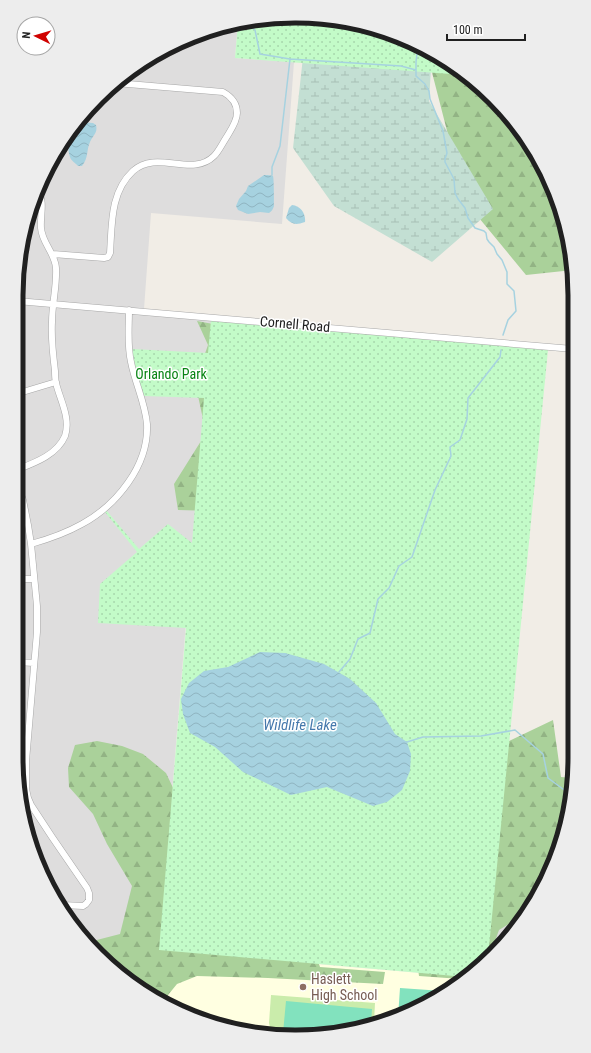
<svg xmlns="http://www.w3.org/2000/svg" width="591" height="1053" viewBox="0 0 591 1053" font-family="'Roboto Condensed',sans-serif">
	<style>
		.residential { fill: #dedddd }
		.education { fill: #ffffe1 }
		.grass { fill: #caecab }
		.forest { fill: url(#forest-firs) }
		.wetland { fill: url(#wetland-marsh) }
		.park { fill: url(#park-dots) }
		.pitch { fill: #82e2be }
		.water { fill: url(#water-waves) }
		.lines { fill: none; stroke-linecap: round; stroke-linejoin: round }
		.stream { stroke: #a6d2e0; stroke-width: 1.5 }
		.minor-casing { stroke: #a7a7a7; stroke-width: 7 }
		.minor { stroke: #fff; stroke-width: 6 }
		.education-dot { fill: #8d6e63; stroke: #fff; stroke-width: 1.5 }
		.labels { text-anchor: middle; stroke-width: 3; stroke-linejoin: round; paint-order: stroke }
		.street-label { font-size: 14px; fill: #202020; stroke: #fff }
		.park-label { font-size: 14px; fill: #088414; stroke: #fff }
		.education-label { font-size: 14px; fill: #785e54; stroke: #fff; text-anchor: start }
		.water-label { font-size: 15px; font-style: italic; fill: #4578ac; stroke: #fff }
		.rim { fill: none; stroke: #202020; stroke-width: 5 }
	</style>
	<defs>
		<pattern id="forest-firs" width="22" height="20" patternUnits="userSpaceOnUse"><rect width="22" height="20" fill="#aad19a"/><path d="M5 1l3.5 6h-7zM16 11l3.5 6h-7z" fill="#92b384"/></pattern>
		<pattern id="wetland-marsh" width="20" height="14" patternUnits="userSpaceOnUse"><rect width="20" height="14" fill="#c3dfd3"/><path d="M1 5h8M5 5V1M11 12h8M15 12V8" fill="none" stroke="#a7bfb5"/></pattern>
		<pattern id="park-dots" width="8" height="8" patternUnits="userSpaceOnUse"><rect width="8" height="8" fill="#c3fbc8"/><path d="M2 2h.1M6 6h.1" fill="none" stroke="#a7d7ac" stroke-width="1.8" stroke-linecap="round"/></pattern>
		<pattern id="water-waves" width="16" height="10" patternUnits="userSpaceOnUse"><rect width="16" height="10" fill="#a6d2e0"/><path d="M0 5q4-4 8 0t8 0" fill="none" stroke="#8fb4c0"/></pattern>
	</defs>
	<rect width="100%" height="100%" fill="#f1ede6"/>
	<!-- residential -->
	<path class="residential" d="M238,23l-3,35 59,4 -12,162 -131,-11 -7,96 -127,-11v-21l14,-71 23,-50 32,-45 40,-37 46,-29 51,-20z
		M17,303l194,17 -52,630 -67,-5 -18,-18 -43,-80 -15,-90z
		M493,905l36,3 -41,49z"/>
	<!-- education -->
	<path class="education" d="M92,945l374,32 -64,39 -88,20 -91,-9 -83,-37z"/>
	<!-- grass -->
	<path class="grass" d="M271,995l104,8 -1,19 -60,14 -43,-4 -2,-9z"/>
	<!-- forest -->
	<path class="forest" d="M426,49l9,5 17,12 1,6 8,1 32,25 35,42 28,57 9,45h4l4,17v11l-47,5 -61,-74z
		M197,321l27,5 -11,185 -35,-1 -4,-26 32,-51 -11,-51 13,-37z
		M553,720l8,57 13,1 -9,52 -28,67 -15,19 -23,14 -9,25 -10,13 -19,11 -42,-3 -3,-22 -106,-17 10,30 65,5 -2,12 -115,-6 -71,-2 -20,8 -9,11 -3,6 -25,-11 -51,-48 31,-8 12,-48 -25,-42 -14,-30 -24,-27 -1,-19 7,-23 22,-4 25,5 21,8 23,19 9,19 328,-48z"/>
	<!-- wetland -->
	<path class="wetland" d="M277,17l55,1 54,13 46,21 -3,49 64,108 -61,53 -98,-56 -41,-58 11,-100 -64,-13 -5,-11z"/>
	<!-- park -->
	<path class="park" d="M277,17l55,1 54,13 49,23 29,21 -229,-17 3,-35z
		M211,320l337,30 -60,607 -8,11 -14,9 -307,-27 27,-322 -88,-5 2,-39 37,-32 -32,-40 1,-2 33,39 29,-25 24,19 12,-145 -60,-2 -7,-19 -5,-28 76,4z"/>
	<!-- pitch -->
	<path class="pitch" d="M400,988l43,3 -41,25 -4,1z
		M286,1001l86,8 -1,14 -57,13 -31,-3z"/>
	<!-- water -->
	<path class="water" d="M80,122l13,1 3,2c2,8 -3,10 -6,17 -4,9 -1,15 -8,24h-4c-2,-3 -7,-5 -8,-9 -4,-11 -1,-30 10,-35z
		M264,175c2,0 8,0 9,1 1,2 1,27 1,30 -1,3 -2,5 -5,7l-9,-1 -12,2 -10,-4 -2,-4 3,-7 7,-8 2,-5z
		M292,205c9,1 14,9 13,17 -9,3 -13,3 -19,-4l3,-10z
		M260,652l25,1 39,11 26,15 26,24 19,31 12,8 4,12 -1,17 -8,19 -15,12 -14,4 -46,-19 -36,8 -48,-23 -28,-25 -25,-14 -7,-19 -2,-15 8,-16 15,-12 24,-4z"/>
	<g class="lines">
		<!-- stream -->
		<path class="stream" d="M244,22l11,8 5,24 30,5
			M418,45l-2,17v14l9,8 4,7 1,8 13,32 4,22 -2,6v3l9,17 1,14 3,6 7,9 3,10 7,10 9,3 2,2 1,6 2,3 5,5 3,7 5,6 5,12v12l7,7 2,20 -8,9 -5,15
			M272,175v-8l8,-21 10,-87 111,7 15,4
			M339,672l11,-13 8,-20 12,-6 8,-34 11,-11 10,-22 13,-9 23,-67 16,-34 -1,-9 10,-7 7,-21 1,-21 32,-41 1,-7
			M407,742l16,-5 58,-1 34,-6 28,24 5,24 23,17"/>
		<defs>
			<path id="minor" d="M53,254l51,4 4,-1 2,-4c2,-28 0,-61 23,-82 24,-22 59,7 81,-15 5,-5 8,-12 12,-18 4,-7 11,-16 11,-25 0,-10 -5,-16 -14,-21l-107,-9
				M17,301l556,48
				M16,394l40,-12
				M16,470c18,-7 41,-15 49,-34 6,-18 -5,-36 -9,-53 -1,-4 -1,-8 -1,-12 -2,-16 -4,-33 -3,-49 0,-18 5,-36 4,-54 -1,-15 -14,-25 -15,-40 -1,-13 4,-25 -3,-38
				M16,481l7,19 5,25 3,19 6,62v26l-11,129v28l2,9 3,7 21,32 35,51 2,5v7l-3,4 -3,2 -21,-1
				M31,544c18,-5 35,-11 51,-20 35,-19 67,-59 65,-100 -2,-22 -12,-41 -16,-62 -4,-17 -2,-35 -2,-52
				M16,579h18
				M16,662l18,1"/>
		</defs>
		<!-- minor casing -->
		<use href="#minor" class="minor-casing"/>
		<!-- minor -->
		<use href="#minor" class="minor"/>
	</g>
	<!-- markers -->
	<circle class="education-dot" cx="303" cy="987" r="4"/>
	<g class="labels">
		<!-- street labels -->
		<g class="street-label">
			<text transform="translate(295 324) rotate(5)" y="5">Cornell Road</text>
		</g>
		<!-- park labels -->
		<g class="park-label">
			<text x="171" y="379">Orlando Park</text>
		</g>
		<!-- education labels -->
		<g class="education-label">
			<text x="311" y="984">Haslett<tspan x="311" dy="16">High School</tspan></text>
		</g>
		<!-- water labels -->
		<g class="water-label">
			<text x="300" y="730">Wildlife Lake</text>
		</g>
	</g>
	<!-- crop -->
	<path d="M0 0H591V1053H0ZM295 23H296A272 272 0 0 1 568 295V758A272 272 0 0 1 296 1030H295A272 272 0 0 1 23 758V295A272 272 0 0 1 295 23Z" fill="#ededed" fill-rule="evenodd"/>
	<path class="rim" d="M295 23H296A272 272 0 0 1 568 295V758A272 272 0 0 1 296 1030H295A272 272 0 0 1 23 758V295A272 272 0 0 1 295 23Z"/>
	<!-- north arrow -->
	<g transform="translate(36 36) rotate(275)"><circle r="19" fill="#ffffff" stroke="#a6a6a6"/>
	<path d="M0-3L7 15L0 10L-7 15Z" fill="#d00200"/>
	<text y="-6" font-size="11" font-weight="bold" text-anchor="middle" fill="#202020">N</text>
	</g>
	<!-- scale -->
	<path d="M447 34v6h78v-6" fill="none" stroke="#202020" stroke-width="2"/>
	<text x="453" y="34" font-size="12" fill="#202020" stroke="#ffffff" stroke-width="3" paint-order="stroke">100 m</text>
</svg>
